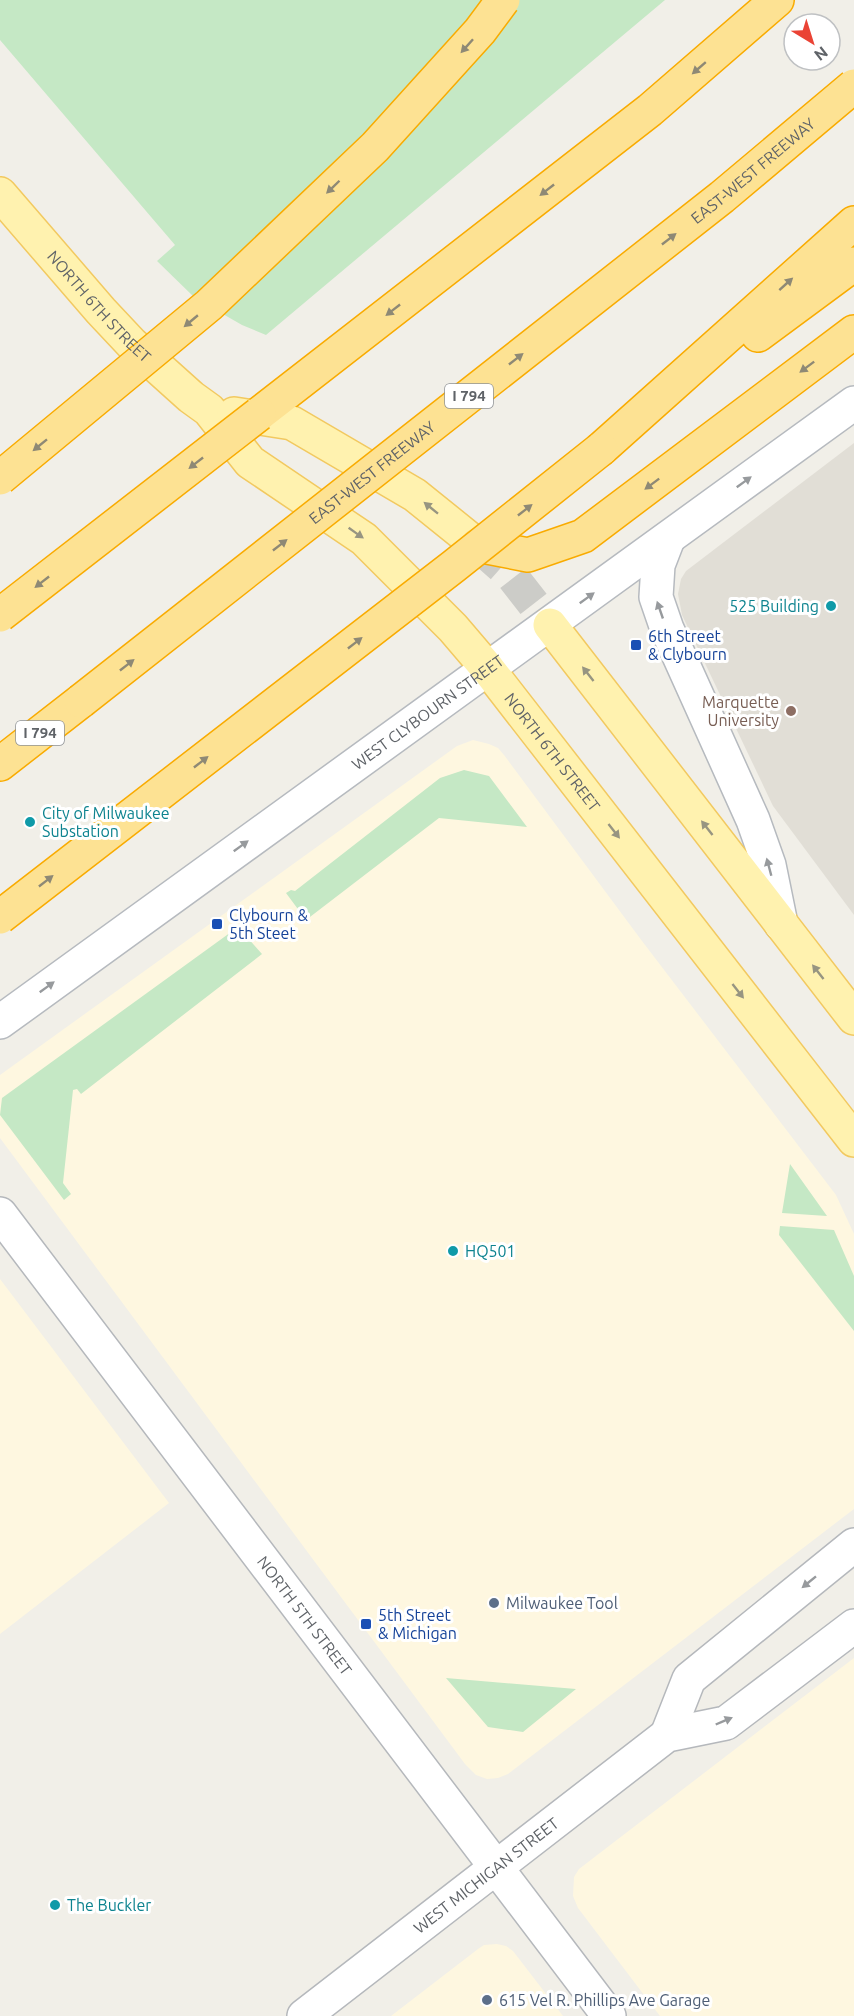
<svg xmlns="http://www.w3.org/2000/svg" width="854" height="2016" viewBox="0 0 854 2016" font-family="Ubuntu,sans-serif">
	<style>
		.commercial { fill: #fef7e0 }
		.education { fill: #e1ded6 }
		.green { fill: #c5e8c5 }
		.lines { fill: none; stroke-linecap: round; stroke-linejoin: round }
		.primary-tunnel { stroke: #ccccc8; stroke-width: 33; stroke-dasharray: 33 16; stroke-linecap: butt }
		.minor-casing { stroke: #b5b8bc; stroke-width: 36 }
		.tertiary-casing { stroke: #b5b8bc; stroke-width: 36 }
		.secondary-casing { stroke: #b6babf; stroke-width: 36 }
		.primary-casing { stroke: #f2c960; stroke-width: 36 }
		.motorway-casing { stroke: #f9ab00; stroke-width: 36 }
		.minor { stroke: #fff; stroke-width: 33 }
		.tertiary { stroke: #fff; stroke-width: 33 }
		.secondary { stroke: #fff; stroke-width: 33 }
		.primary { stroke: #fff2af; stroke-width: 33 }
		.motorway { stroke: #fde293; stroke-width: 33 }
		.motorway-bridge-casing { stroke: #f9ab00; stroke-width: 36; stroke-linecap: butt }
		.motorway-bridge { stroke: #fde293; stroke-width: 33 }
		.oneway { fill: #8e8975 }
		.oneway2 { fill: #979a9d }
		.oneway3 { fill: #979581 }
		.culture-dot { fill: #0f9aa8; stroke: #fff; stroke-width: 2 }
		.transit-dot { fill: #1a4fb4; stroke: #fff; stroke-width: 2 }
		.education-dot { fill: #8d6e63; stroke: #fff; stroke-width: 2 }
		.service-dot { fill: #5c6f8a; stroke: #fff; stroke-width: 2 }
		.labels { text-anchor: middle; stroke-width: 6; stroke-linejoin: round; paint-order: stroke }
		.shield { fill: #fff; stroke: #8f9295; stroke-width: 1.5 }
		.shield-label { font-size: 15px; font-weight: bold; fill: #5f6368 }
		.street-label { font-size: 16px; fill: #5f6368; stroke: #fff }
		.culture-label { font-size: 16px; fill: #0d838f; stroke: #fff; text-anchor: start }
		.transit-label { font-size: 16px; fill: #164399; stroke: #fff; text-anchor: start }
		.education-label { font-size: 16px; fill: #785e54; stroke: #fff; text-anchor: end }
		.service-label { font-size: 16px; fill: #4e5e75; stroke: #fff; text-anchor: start }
	</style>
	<rect width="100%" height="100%" fill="#f1efe8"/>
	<!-- commercial -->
	<path class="commercial" d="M473,740l16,4 9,4 6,7 138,186 194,254 18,39v275l-346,265 -10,4 -11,1 -11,-4 -11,-11 -465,-626v-63l457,-329z
		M0,1279l169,224 -169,131z
		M854,1658v358h-194l-82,-108 -5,-12 1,-19 5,-8z
		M497,1944l9,2 7,5 50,65h-172l87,-67 6,-4z"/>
	<!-- education -->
	<path class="education" d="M854,443v472l-81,-109 -91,-191 -4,-21 3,-15 5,-8z"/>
	<!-- green -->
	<path class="green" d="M0,0h665l-399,335 -24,-10 -47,-27 -38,-37 18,-16 -175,-205z
		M464,770l25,6 38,51 -88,-9 -133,102 -20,-27 5,-3 4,1 145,-113z
		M238,927l24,27 -181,140 -4,-5 -4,1 -10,93 8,11 -7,6 -64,-85 2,-17z
		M790,1164l37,52 -45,-3z
		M780,1226l54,4 20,46v55l-75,-96z
		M446,1678l130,11 -53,43 -35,-5z"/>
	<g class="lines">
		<!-- primary-tunnel -->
		<path class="primary-tunnel" d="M477,545l34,30 39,50"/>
		<defs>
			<g id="minor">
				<path id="s1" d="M0,1214l609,802"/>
			</g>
			<g id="tertiary">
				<path d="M667,1735l22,-56 165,-134"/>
				<path id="s2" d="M304,2016l363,-281 59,-12 128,-97"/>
			</g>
			<g id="secondary">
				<path d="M668,539l-10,26 -2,32 11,32 86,191 16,45 12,59"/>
				<path id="s3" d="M0,1022l854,-619"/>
			</g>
			<g id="primary">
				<path id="s4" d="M0,194l101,117 31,33 59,53 18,13 41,52 114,77 89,89 35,41 366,471"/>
				<path d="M234,414l58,9 123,72 62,50"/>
				<path d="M550,625l304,393"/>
			</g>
			<path id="motorway" d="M758,335l96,-71
				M259,414l391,-304 127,-110
				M601,449l253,-226
				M477,545l51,10 55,-19 271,-204
				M0,764l81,-63"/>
		</defs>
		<!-- minor casing -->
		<use href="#minor" class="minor-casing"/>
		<!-- tertiary casing -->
		<use href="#tertiary" class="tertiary-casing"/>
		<!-- secondary casing -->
		<use href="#secondary" class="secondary-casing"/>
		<!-- primary casing -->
		<use href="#primary" class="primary-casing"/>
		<!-- motorway casing -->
		<use href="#motorway" class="motorway-casing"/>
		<!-- minor -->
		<use href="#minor" class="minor"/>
		<!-- tertiary -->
		<use href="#tertiary" class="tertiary"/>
		<!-- secondary -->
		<use href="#secondary" class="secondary"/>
		<!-- primary -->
		<use href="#primary" class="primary"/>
		<!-- motorway -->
		<use href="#motorway" class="motorway"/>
		<defs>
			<g id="motorway-bridge">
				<path d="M0,478l209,-173 166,-158 105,-116 23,-31"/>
				<path d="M0,615l259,-201"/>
				<path id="s5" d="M81,701l641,-504 132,-111"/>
				<path d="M0,917l454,-351 147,-117"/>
			</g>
		</defs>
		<!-- motorway-bridge casing -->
		<use href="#motorway-bridge" class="motorway-bridge-casing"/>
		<!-- motorway-bridge -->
		<use href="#motorway-bridge" class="motorway-bridge"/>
	</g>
	<!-- one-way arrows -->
	<defs><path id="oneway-solid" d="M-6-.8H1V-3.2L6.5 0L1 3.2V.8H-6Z" transform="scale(1.5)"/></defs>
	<g class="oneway">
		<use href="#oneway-solid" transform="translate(467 46) rotate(132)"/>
		<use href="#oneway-solid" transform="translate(699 68) rotate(139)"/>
		<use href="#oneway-solid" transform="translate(333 187) rotate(136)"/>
		<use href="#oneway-solid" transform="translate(547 190) rotate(142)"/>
		<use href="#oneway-solid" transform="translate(669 239) rotate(-38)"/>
		<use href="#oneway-solid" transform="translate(786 284) rotate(-42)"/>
		<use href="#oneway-solid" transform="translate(393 310) rotate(142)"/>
		<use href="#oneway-solid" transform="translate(191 321) rotate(140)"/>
		<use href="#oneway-solid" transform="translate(516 359) rotate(-38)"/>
		<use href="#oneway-solid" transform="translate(807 367) rotate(143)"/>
		<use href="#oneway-solid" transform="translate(40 445) rotate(141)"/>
		<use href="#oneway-solid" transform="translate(196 463) rotate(142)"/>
		<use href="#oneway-solid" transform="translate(652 484) rotate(143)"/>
		<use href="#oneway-solid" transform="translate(525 510) rotate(-38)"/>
		<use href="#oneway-solid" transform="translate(280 545) rotate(-38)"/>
		<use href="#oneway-solid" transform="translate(42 582) rotate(142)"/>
		<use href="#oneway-solid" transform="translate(355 643) rotate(-38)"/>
		<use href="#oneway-solid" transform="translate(127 665) rotate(-38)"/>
		<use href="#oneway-solid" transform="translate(201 762) rotate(-38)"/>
		<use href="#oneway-solid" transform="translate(46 881) rotate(-38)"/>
	</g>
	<g class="oneway2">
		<use href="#oneway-solid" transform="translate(744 482) rotate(-36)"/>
		<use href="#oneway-solid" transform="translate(587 598) rotate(-36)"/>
		<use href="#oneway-solid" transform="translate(660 610) rotate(-109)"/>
		<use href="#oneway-solid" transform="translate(241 846) rotate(-36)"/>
		<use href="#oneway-solid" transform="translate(769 867) rotate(-105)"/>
		<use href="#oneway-solid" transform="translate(47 987) rotate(-36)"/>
		<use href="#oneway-solid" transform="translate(809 1582) rotate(141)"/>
		<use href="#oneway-solid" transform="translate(724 1721) rotate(-23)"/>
	</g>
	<g class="oneway3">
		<use href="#oneway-solid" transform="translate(431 508) rotate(-141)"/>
		<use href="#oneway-solid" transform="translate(356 533) rotate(35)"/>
		<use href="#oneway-solid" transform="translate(588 674) rotate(-128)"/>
		<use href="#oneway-solid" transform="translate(707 828) rotate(-128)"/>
		<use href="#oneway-solid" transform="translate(614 831) rotate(52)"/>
		<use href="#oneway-solid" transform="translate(818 972) rotate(-128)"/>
		<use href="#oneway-solid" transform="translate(738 991) rotate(52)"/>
	</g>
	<!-- markers -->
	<g class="culture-dot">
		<circle cx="831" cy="606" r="6"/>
		<circle cx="30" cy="822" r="6"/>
		<circle cx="453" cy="1251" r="6"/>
		<circle cx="55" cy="1905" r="6"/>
	</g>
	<g class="transit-dot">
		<rect x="630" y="639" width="12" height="12" rx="3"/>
		<rect x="211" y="918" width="12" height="12" rx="3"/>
		<rect x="360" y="1618" width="12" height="12" rx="3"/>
	</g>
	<circle class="education-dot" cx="791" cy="711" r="6"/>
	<g class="service-dot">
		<circle cx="494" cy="1603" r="6"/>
		<circle cx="487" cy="2000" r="6"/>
	</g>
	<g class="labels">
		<!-- shield labels -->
		<g class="shield">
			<rect x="445" y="384" width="48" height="24" rx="4.5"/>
			<rect x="16" y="721" width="48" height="24" rx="4.5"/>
		</g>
		<g class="shield-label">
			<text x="469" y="401">I 794</text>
			<text x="40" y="738">I 794</text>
		</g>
		<!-- street labels -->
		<g class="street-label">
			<text dy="6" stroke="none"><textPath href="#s5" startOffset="856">EAST-WEST FREEWAY</textPath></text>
			<text dy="6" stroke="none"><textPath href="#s4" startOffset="150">NORTH 6TH STREET</textPath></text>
			<text dy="6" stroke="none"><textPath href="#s5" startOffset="370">EAST-WEST FREEWAY</textPath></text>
			<text dy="6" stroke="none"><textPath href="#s3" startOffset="528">WEST CLYBOURN STREET</textPath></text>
			<text dy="6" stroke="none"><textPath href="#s4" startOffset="790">NORTH 6TH STREET</textPath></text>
			<text dy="6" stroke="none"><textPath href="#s1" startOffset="504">NORTH 5TH STREET</textPath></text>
			<text dy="6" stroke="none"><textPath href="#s2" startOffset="230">WEST MICHIGAN STREET</textPath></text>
		</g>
		<!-- culture labels -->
		<g class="culture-label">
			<text x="819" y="612" text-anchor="end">525 Building</text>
			<text x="42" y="819">City of Milwaukee<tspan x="42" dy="18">Substation</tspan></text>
			<text x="465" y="1257">HQ501</text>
			<text x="67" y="1911">The Buckler</text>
		</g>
		<!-- transit labels -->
		<g class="transit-label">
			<text x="648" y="642">6th Street<tspan x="648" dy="18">&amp; Clybourn</tspan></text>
			<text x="229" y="921">Clybourn &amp;<tspan x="229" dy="18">5th Steet</tspan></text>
			<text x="378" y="1621">5th Street<tspan x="378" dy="18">&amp; Michigan</tspan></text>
		</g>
		<!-- education labels -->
		<g class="education-label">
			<text x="779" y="708">Marquette<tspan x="779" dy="18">University</tspan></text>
		</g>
		<!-- service labels -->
		<g class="service-label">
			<text x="506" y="1609">Milwaukee Tool</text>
			<text x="499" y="2006">615 Vel R. Phillips Ave Garage</text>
		</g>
	</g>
	<!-- north arrow -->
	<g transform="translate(812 42) rotate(142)"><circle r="28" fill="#ffffff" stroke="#bfc1c3" stroke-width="1.5"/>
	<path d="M0-4.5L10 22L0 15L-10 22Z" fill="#ea4335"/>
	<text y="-9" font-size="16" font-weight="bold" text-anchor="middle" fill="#5f6368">N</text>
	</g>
</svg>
